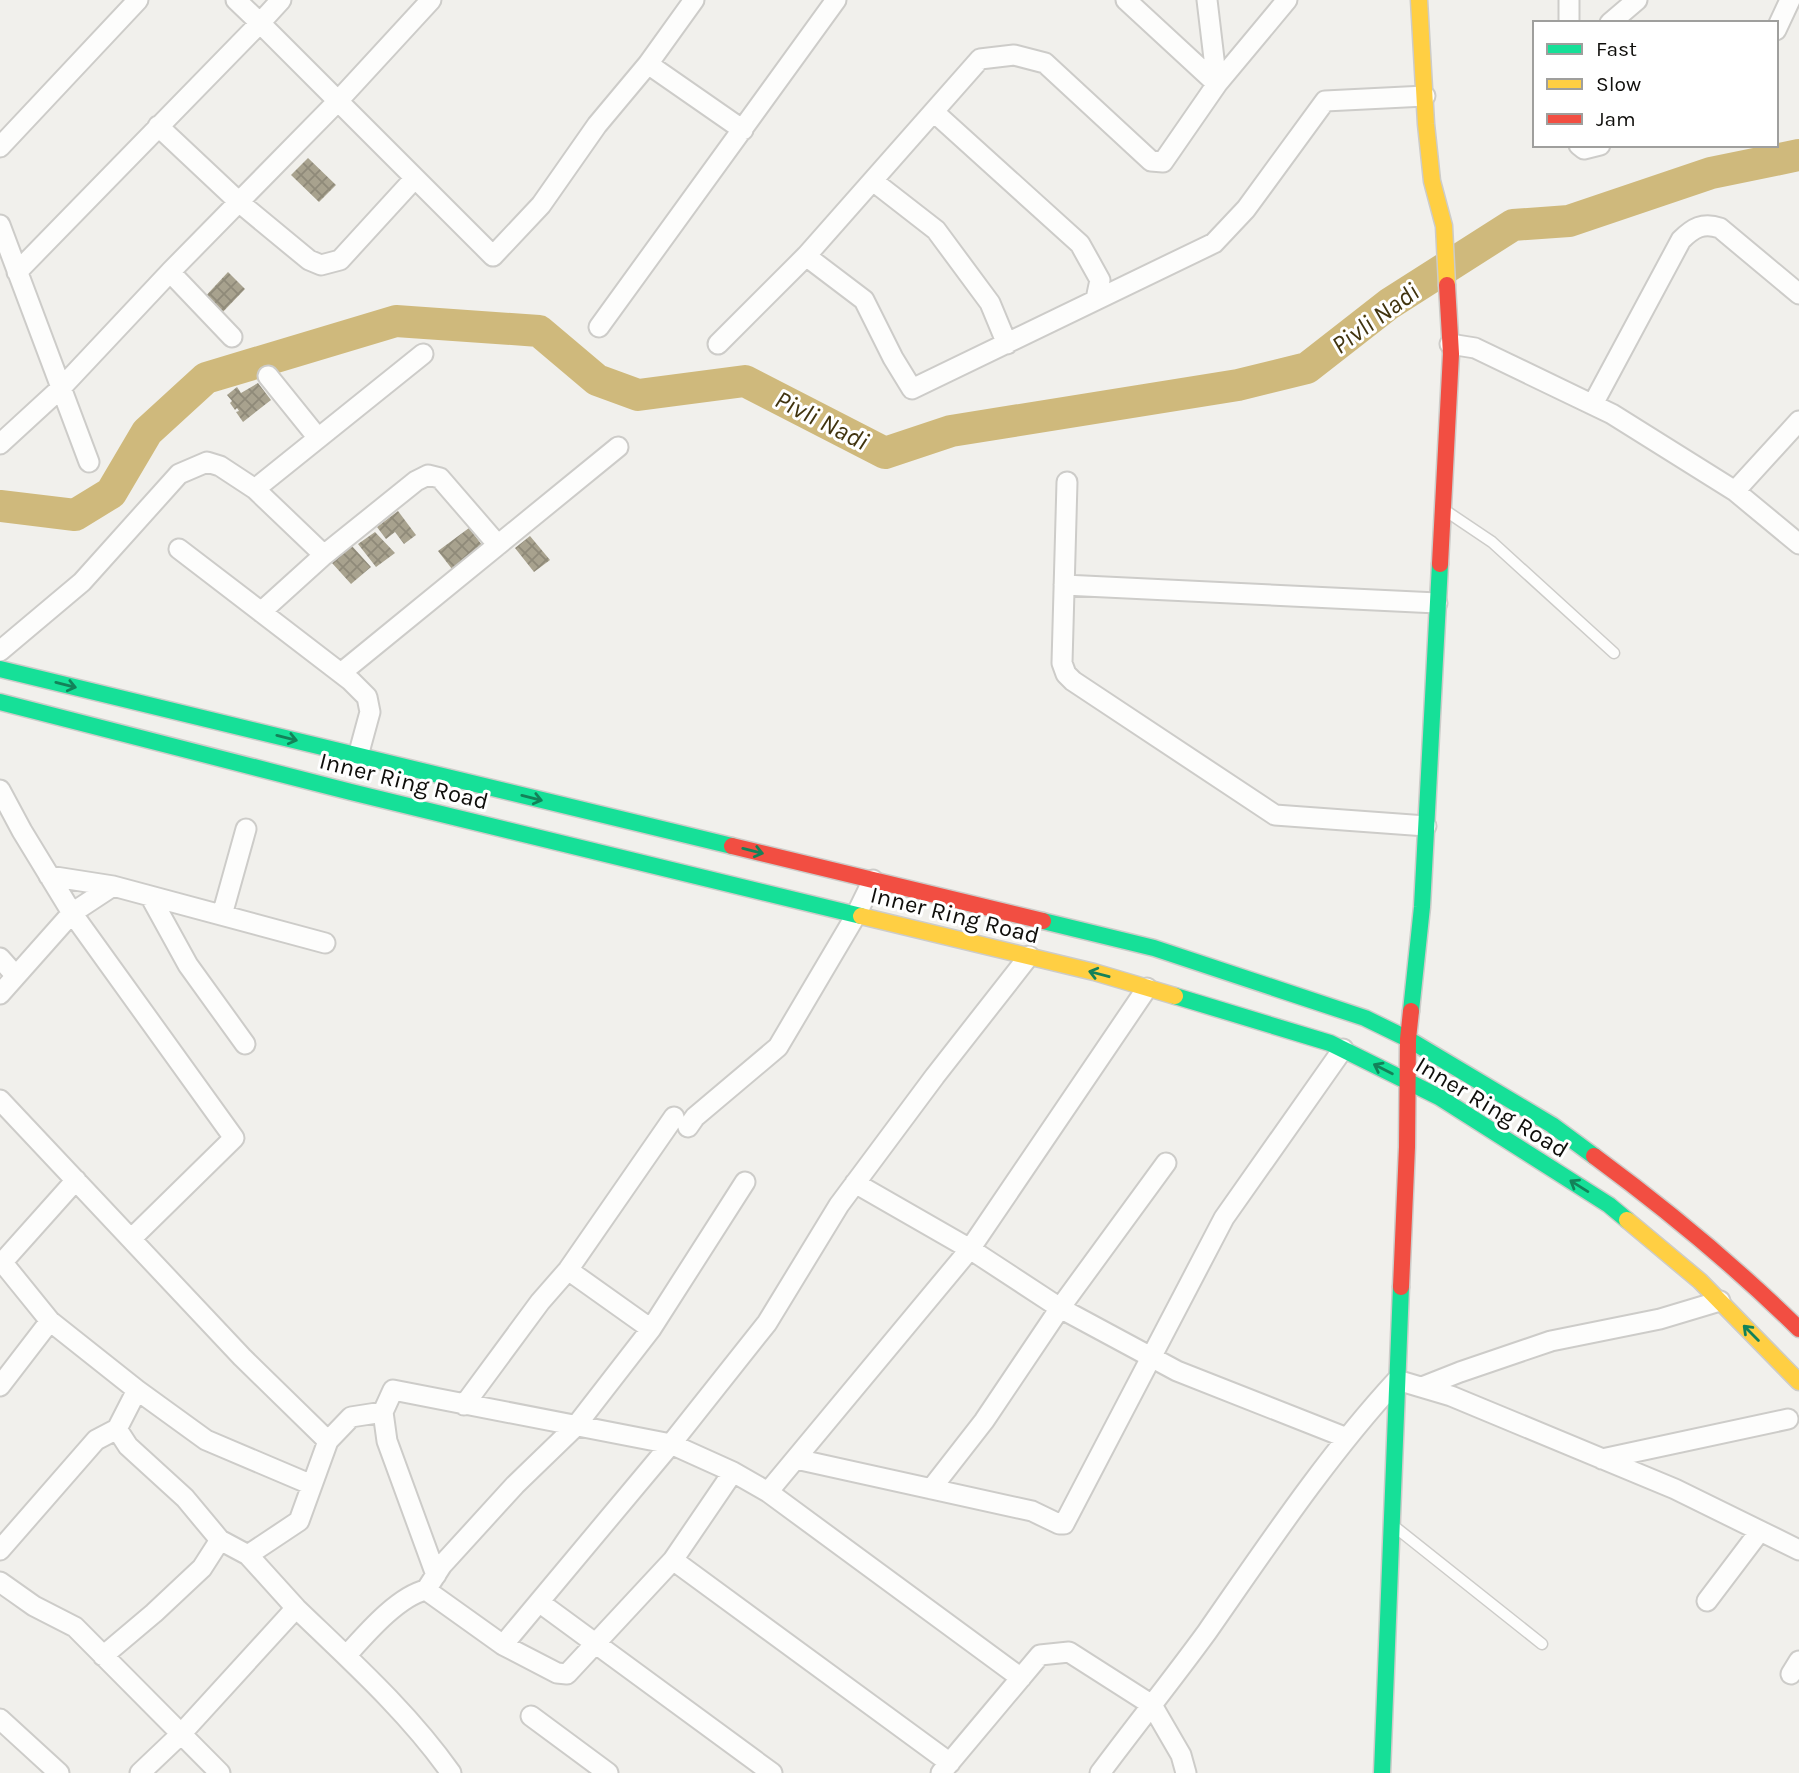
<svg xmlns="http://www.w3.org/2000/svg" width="1799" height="1773" viewBox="0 0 1799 1773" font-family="Karla,sans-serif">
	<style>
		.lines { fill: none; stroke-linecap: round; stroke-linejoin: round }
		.river { stroke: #cfb97c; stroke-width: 32 }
		.building { fill: url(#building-cross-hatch) }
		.lane-casing { stroke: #cdccc9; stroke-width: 13 }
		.street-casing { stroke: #cdccc9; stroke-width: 23 }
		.fast-casing { stroke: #cdccc9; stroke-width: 19 }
		.slow-casing { stroke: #cdccc9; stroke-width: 19 }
		.jam-casing { stroke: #cdccc9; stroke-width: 19 }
		.lane { stroke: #fdfdfc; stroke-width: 10 }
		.street { stroke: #fdfdfc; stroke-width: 19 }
		.fast { stroke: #16e098; stroke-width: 16 }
		.slow { stroke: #ffcf43; stroke-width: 16 }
		.jam { stroke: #f24e42; stroke-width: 16 }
		.oneway { stroke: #138259 }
		.labels { text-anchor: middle; stroke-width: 6; stroke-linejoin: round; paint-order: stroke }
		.street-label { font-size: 24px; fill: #0f0e0b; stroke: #fff }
		.water-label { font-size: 26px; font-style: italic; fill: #41340f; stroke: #fff }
	</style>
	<defs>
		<pattern id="building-cross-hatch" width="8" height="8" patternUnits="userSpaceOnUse" patternTransform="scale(1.75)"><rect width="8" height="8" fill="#a8a28e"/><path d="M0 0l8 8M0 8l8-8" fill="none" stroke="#8f8a79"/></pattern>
	</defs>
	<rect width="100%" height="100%" fill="#f1f0ec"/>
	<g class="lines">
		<!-- river -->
		<path class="river" d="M0,506l75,9 36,-22 36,-61 59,-54 190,-57 143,10 58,49 41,15 107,-14 140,72 66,-22 287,-46 69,-17 82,-64 124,-79 56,-4 142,-48 88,-18"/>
	</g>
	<!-- building -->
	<path class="building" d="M308,158l28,27 -17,17 -28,-27z
		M228,272l17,17 -26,27 -17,-16z
		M258,383l13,17 -28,22 -7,-10 3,-1 -2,-3 -2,2 -5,-7 2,-2 -5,-6 10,-8 4,6z
		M398,511l18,24 -12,9 -9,-12 -9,7 -9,-12z
		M469,528l13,17 -30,24 -14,-18z
		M375,532l20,21 -19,14 -18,-23z
		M530,536l20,24 -16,12 -19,-24z
		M352,546l19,21 -20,17 -19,-21z"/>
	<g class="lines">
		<defs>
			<path id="lane" d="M1446,511l46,31 122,111
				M1395,1527l147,117"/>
			<path id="street" d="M236,0l24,23 21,-23
				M431,0l-93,101 155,155 48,-51 56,-80 51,-61 46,-64
				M1126,0l91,84 -10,-84
				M1569,0v23
				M1610,23l27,-23
				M1776,30l14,-30
				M648,64l95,66
				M934,112l146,132 20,36 -4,19
				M158,126l82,77 69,57 12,5 19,-5 75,-82
				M1579,145l5,4 16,-4
				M0,147l138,-147
				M873,181l63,49 54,73 17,41
				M0,225l89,237
				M806,256l58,44 29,58 19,31 302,-146 32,-34 79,-108 100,-5
				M170,272l62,65
				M599,327l237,-327
				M718,344l88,-88 174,-197 34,-4 31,8 106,98 12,1 54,-78 70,-84
				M1450,344l25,4 137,66 123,77 64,53
				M268,376l50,62
				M1593,404l88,-164c12,-12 22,-18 39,-12l79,66
				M0,444l61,-56 109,-116 168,-171 -78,-78 -243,249
				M1067,482l-5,181 4,11 7,7 202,134 151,11
				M255,489l168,-135
				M1735,491l64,-70
				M179,549l172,132 16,16 3,15 -12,44
				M1064,585l373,18
				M261,612l63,-57
				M0,651l82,-69 97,-108 28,-12 13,4 35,23 69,66 92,-74 12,-6 12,3 58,67
				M341,673l277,-226
				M0,790l22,41 50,82 -72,81
				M49,876l64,10 212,57
				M113,886l-41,27 162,225 -103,101
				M150,896l38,69 57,79
				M222,915l24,-86
				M0,958l16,18
				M0,1100l242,257 86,84
				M688,1127l7,-10 83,-70 78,-132 17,-35
				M745,1182l-94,147 -76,98 -60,58 -73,80 -16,25 77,55 168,-201 96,-121 72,-118 96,-129 94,-120
				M855,1183l115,66 90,59 117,63 170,67
				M3,1263l47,58 87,69 69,50 106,45
				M0,1265l76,-85
				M568,1270l83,59
				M0,1386l50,-65
				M1422,1387l38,-15 91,-31 109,-22 60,-18
				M464,1405l76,-103 28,-32 106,-153
				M117,1429l11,17 57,52 35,42
				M796,1459l236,52 27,13h5l160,-306 119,-169
				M1602,1459l186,-40
				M931,1489l53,-68 76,-113 106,-145
				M768,1492l202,-243 177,-261
				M0,1550l96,-110 21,-11 20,-39
				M248,1555l51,-34 29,-80 23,-24 32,-5
				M673,1560l277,203
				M436,1575l-49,-134 -4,-29 10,-22 278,54 62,28 35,20 253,186
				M0,1582l34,24 41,21 145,146
				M1707,1601l53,-70
				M539,1602l233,171
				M503,1645l54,28 10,1 106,-114 60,-88
				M103,1656l51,-43 48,-45 18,-28 28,15 48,53
				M346,1656c19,-21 52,-60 80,-66
				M1791,1674l8,-13
				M531,1716l77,57
				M0,1719l59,54
				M140,1773l41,-39 115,-126c54,52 112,104 155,165
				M941,1773l99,-118 29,-3 83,53 29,50 5,18
				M1100,1773c35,-47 72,-93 107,-141 60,-86 119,-175 190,-252l54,16 224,93 124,61"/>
			<path id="fast" d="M0,669l732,177
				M0,702l351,90 510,124
				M1043,921l111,27 211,70 43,21 144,86 42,31
				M1175,996l155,47 109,54 170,108 18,15
				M1411,1011l11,-104 18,-343
				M1382,1773l19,-486"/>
			<path id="slow" d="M1419,0l7,124 6,57 12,45 3,59
				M861,916l233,56 81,24
				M1627,1220l73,61 99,101"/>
			<path id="jam" d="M1440,564l11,-210 -4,-69
				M732,846l311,75
				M1594,1156c72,53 141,110 205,173
				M1401,1287l6,-140 1,-108 3,-28"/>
		</defs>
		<!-- lane casing -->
		<use href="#lane" class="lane-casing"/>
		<!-- street casing -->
		<use href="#street" class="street-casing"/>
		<!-- fast casing -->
		<use href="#fast" class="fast-casing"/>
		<!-- slow casing -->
		<use href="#slow" class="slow-casing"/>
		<!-- jam casing -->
		<use href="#jam" class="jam-casing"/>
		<!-- lane -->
		<use href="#lane" class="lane"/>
		<!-- street -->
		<use href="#street" class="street"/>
		<!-- fast -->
		<use href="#fast" class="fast"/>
		<!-- slow -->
		<use href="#slow" class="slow"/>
		<!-- jam -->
		<use href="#jam" class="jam"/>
	</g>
	<!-- one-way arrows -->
	<defs><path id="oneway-shaft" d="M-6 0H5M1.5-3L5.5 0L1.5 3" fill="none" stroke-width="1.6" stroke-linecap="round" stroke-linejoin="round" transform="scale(1.75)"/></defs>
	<g class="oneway">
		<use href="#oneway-shaft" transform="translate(66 685) rotate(14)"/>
		<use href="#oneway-shaft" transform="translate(287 738) rotate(14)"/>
		<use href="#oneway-shaft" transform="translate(532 798) rotate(14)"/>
		<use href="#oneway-shaft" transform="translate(753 851) rotate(14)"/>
		<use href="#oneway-shaft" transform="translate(1099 974) rotate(-165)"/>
		<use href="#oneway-shaft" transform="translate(1383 1069) rotate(-153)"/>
		<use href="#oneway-shaft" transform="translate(1579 1186) rotate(-148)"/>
		<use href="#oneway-shaft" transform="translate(1751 1333) rotate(-135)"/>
	</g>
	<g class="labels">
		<!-- street labels -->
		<g class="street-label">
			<text transform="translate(404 781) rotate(14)" y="8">Inner Ring Road</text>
			<text transform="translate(955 915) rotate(14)" y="8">Inner Ring Road</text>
			<text transform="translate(1492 1107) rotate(31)" y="8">Inner Ring Road</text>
		</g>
		<!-- water labels -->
		<g class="water-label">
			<text transform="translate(1375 318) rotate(-36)" y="9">Pivli Nadi</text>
			<text transform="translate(822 420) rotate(27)" y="9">Pivli Nadi</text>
		</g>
	</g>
	<!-- legend -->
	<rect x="1533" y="21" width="245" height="126" fill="#ffffff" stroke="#9f9f9d" stroke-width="2"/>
	<rect x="1547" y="44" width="35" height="10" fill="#16e098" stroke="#9f9f9d" stroke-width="2"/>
	<text x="1596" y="56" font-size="21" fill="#0f0e0b">Fast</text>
	<rect x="1547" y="79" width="35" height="10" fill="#ffcf43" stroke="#9f9f9d" stroke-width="2"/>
	<text x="1596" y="91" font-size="21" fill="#0f0e0b">Slow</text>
	<rect x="1547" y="114" width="35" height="10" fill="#f24e42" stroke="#9f9f9d" stroke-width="2"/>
	<text x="1596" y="126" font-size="21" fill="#0f0e0b">Jam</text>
</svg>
